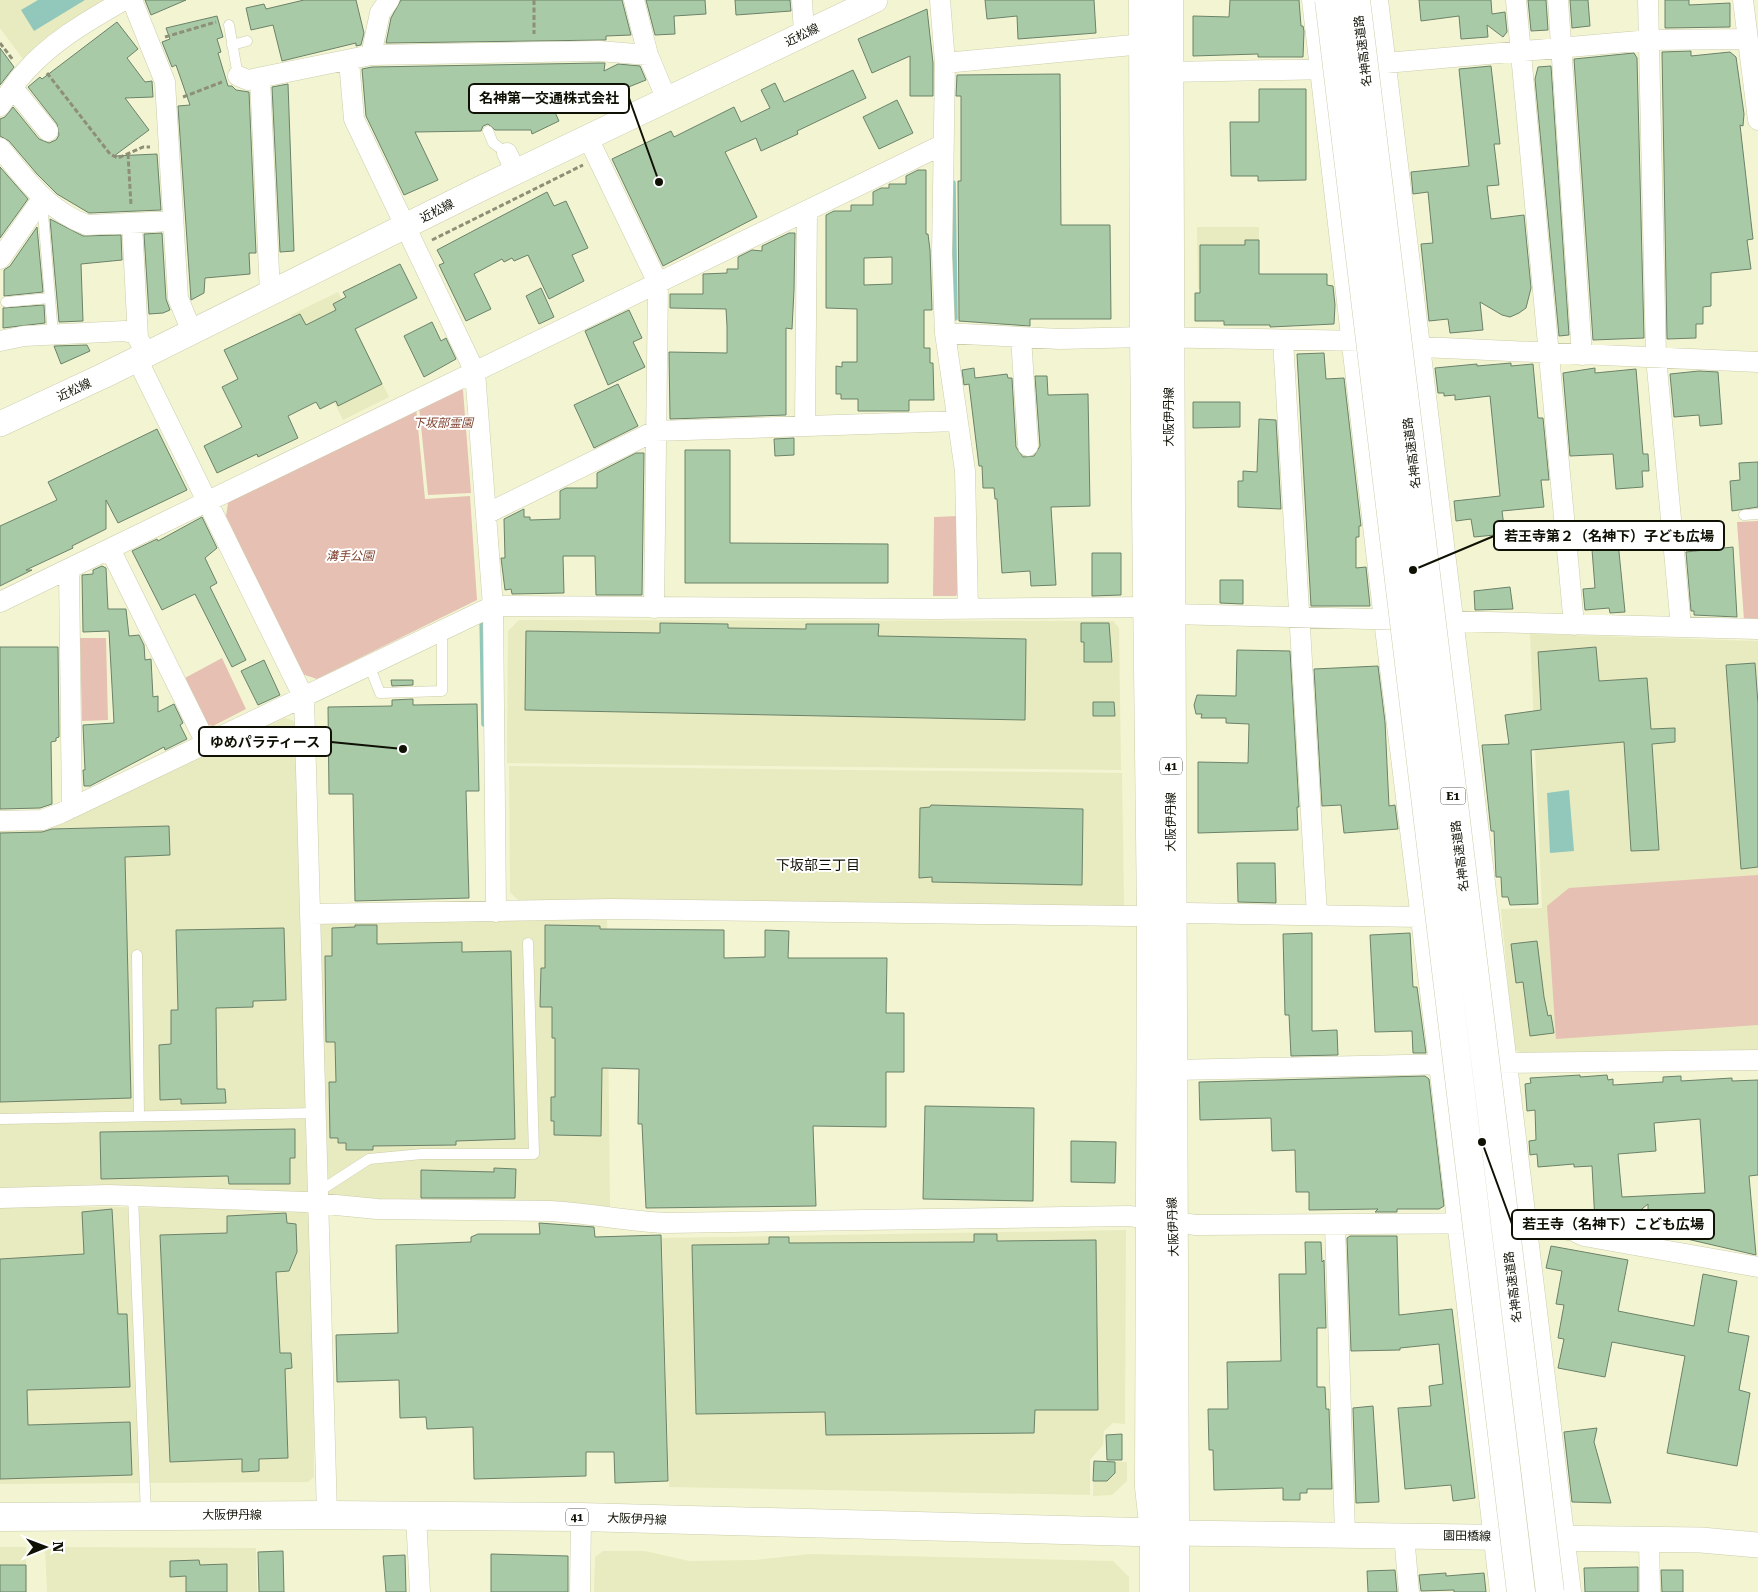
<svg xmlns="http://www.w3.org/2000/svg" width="1758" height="1592" viewBox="0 0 1758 1592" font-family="'Roboto Serif','Noto Sans JP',serif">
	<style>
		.built { fill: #e8eabf }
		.green { fill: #e6c0b3 }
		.water { fill: #92c8bb }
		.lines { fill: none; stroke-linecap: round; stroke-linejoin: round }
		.stream { stroke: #92c8bb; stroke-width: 5.5 }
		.building { fill: #a9caa7; stroke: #6b8269; fill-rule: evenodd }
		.service-casing { stroke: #cccdab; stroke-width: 11 }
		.minor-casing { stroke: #cccdab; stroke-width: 21 }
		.tertiary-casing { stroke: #cccdab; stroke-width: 26 }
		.secondary-casing { stroke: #cccdab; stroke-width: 29 }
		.primary-casing { stroke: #cccdab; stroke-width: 29 }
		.path { stroke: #8d8f76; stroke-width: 3; stroke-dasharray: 5 2.5; stroke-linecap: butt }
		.service { stroke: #fff; stroke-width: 10 }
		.minor { stroke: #fff; stroke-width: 20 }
		.tertiary { stroke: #fff; stroke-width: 25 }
		.secondary { stroke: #fff; stroke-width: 28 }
		.primary { stroke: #fff; stroke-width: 28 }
		.motorway-bridge-casing { stroke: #cccdab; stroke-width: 29; stroke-linecap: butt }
		.motorway-bridge { stroke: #fff; stroke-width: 28 }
		.labels { text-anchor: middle; stroke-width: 4; stroke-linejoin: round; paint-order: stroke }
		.shield { fill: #fff; stroke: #585850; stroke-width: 1 }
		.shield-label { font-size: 11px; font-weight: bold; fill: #101105 }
		.street-label { font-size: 12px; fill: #101105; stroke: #fff }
		.park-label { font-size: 12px; font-style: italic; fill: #814430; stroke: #fff }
		.neighbourhood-label { font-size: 14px; fill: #101105; stroke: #fff }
		.leader { fill: none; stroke: #101105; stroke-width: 2 }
		.callout-dot { fill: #101105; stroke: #fff; stroke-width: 2 }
		.callout { fill: #fff; stroke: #101105; stroke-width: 2 }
		.callout-label { font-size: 14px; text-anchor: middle; font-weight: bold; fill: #101105 }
	</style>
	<rect width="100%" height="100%" fill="#f3f5d2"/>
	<!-- built -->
	<path class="built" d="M0,0h116l-91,62 -25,-34z
		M1197,227h62v61l-61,1z
		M338,292l51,105 -46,23 -52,-105z
		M519,620l594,1 6,7 2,142 -614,-7 1,-132z
		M1530,634l228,7v409l-232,5 -12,-6 -13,-140 41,-1z
		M285,718l12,4 14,466 -10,8 -301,-7v-363l79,-11z
		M509,766l613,7 2,133 -605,-5 -9,-9z
		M607,919l3,289 -271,-8 -13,-7 -6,-269z
		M0,1206l302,3 11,8 1,260 -6,5 -308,2z
		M1126,1230l-1,194 -12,-1 -9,8 -1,14 -13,15v35l-421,-8 -7,-249z
		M1094,1461l33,1v19l-15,14 -19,1z
		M0,1547h26l1,45h-27z
		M45,1547l211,1 1,44h-210z
		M603,1551h42l44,10 66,-1 55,-6 303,7 16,16v15h-535l1,-35z"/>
	<!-- green -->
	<path class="green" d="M460,387l3,3 8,103 -43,2 -9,-89z
		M416,407l9,92 45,-3 7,104 -160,79 -15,-5 -76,-158 3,-19z
		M959,516v75l-3,5h-23l1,-79z
		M1758,521v98l-14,1 -7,-98z
		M80,638h26l2,82 -26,1z
		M222,658l24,51 -33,17 -7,-2 -23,-45z
		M1758,875v150l-202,14 -9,-133 22,-18z"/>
	<!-- water -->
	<path class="water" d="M38,0h47l-51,31 -13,-21z
		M1569,790l5,61 -24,2 -3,-60z"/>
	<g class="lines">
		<!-- stream -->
		<path class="stream" d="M953,183l2,135
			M482,616l2,108"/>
	</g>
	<!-- building -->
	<path class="building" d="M145,0h41l-35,15z
		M304,0h52l8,33 -3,12 -5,1v-3l-74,18 -9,-36 -22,5 -5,-22 18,-4 2,5z
		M401,0h221l9,35 -25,1v4l-220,3 5,-25z
		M646,0h59l1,14 -32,2 1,18 -20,1z
		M735,0h55l1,11 -55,4z
		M985,0h109l2,33 -78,6 -1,-23 -30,3z
		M1230,0h69l2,26h2l1,5 -1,26h-45v-3l-65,2v-40l36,1z
		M1419,0h72l1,14 13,-2 2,20 -4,5 -16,-12 1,12 -27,2 -2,-23 -38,5z
		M1528,0h18l2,30 -17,1z
		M1570,0h18l2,26 -18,2z
		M1665,0h24v5l41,-2v24l-65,1z
		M927,9l6,54v33h-23v-40l-38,17 -14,-34z
		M217,16l6,21 -6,2 4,13 -3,1 10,33h4l4,4 13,2 7,161h-7l1,21 -45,4 -1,15 -13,7 -13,-194 12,-1 -14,-40 -4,2 -10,-25 8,-3 -4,-11z
		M117,22l21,27 -11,9 18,24 7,-1 1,16 -28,1 24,32 -35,26 43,-2 4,56 -72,3 -32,-19 -20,-20 -28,-33 -9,-5v-17l5,-2 8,-10 26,32 10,4 7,-3 3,-5 -2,-11 -29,-37 12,-10 2,2z
		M0,48l14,19 -14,18z
		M1691,51v5l39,-4 6,5 8,57 -1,12 -3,-1 13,114 -6,1 4,29 -40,4v33l-8,1v17h-7v14l-29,1 -5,-287z
		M1634,53l3,5 7,280 -51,2 -19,-281z
		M599,63h6l-1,8 14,-7 22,2 6,14 -35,14v3h-15v9h-44l7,15 -27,13 -1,-4h-36l-7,-6 -5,2 -2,5 -66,1 23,48 -34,15 -38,-79 -4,-47 10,-2z
		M1491,66l9,78h-6l5,41 -12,1 4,33 33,-4 7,73 -5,20 -7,5 -9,4 -8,-2 -22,-13 3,28 -33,3 -2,-14 -19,2 -8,-77 12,-1 -5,-51 -15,2 -2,-22 58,-6 -10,-97z
		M1551,66l18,269 -10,1 -24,-257 3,-12z
		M853,70l13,28 -69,33 1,3 -37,17 -5,-13 -31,14 32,65 -94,49 -51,-107 59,-28 3,6 60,-30 7,15 29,-14 -9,-18 14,-7 9,19z
		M1060,74l1,151h49l1,94h-81v7l-71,-5 -1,-140h3v-85h-5l1,-21z
		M288,84l6,167 -14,1 -8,-165z
		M1259,89h47v91l-48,1v-5h-27l-1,-54h29z
		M897,100l16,33 -34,16 -16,-32z
		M0,167l28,32 -28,39z
		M918,170h8v64h2l2,16 2,60h-8v38h6v15h3l1,37h-25v11h-51v-12h-17v-5h-5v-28l6,1v-5h15v-53l-31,-1v-93l8,-4h17v-6h22v-13l8,-4h8v-4h17v-8zM892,257v27l-28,1v-27z
		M547,192l7,14 12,-5 22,47 -16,7 12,26 -35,18 -21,-44 -14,6 -2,-3 -8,4 -2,-3 -28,15 17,35 -25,12 -27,-56 5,-2 -7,-13z
		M50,219l33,17 38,-1 1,25 -41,4 2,57 -24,1z
		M37,227l6,65 -39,4v-26l6,-4z
		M162,233l4,66 4,11 -7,3 -14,1 -5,-80z
		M789,233h6l-1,57 -2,39 -6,-1v87l-116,4 -1,-67 58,1v-27l-1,-17 -56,-1v-14h33v-20l24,-1v-4h11v-12l14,-7 10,1v-5z
		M1245,240h14v34h68v11l6,1 2,19 -1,19 -64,3v-2h-46v-4h-29v-28h5v-48h45z
		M400,264l17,34 -62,31 27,55 -44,22 -2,-5 -16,8 -4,-7 -28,14 10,22 -40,19 -1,-3 -40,19 -13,-27 38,-19 -20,-40 16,-8 -14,-29 76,-36 6,11 30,-15 -3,-6 13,-7 -3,-5z
		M541,288l13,29 -15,7 -13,-28z
		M44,305l1,18 -42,5v-20z
		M629,310l13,28 -9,4 12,25 -37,18 -23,-54z
		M432,322l9,19 5,-3 10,21 -32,18 -20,-41z
		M87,345l3,6 -29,13 -7,-18z
		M1324,353l2,26 18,-1 17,148h-2v11h-3v31l10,-1 4,39h-59l-14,-252z
		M1511,363v3l22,-2 5,54h5l6,62h-8l3,27 -42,4 3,23 -31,3 -3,-18 -15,2 -2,-20 46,-5 -10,-100 -35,4v-5l-11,1v-3h-6l-3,-25 42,-4v2z
		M974,368l1,10 32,-4 1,4h4l4,69 7,10 11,-1 6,-10 -5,-70h12l1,19 40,-1 2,112 -39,1 5,78 -25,1 -1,-15 -28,2 -5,-74h-2l-1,-11h-11l-1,-22h-3l-10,-82 -5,1 -2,-15z
		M1595,368v5l41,-4 7,85h5l1,17h-7l1,16 -27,2 -3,-35 -43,2 -7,-83z
		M1699,371l19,1 4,52 -22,2 -1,-11 -25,2 -4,-43z
		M618,384l20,42 -44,22 -20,-43z
		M1193,402h47v25l-47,1z
		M1259,419l17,1 5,89 -43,-2v-26h5v-10l14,1z
		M157,429l30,61 -69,33 -12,-23v29l-34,17 1,2 -47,22h6l-32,16v-60l57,-26 -9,-18z
		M794,438v17l-19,1 -1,-17z
		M685,450h45v93l158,1v39h-203z
		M636,453h8l-2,142h-46l-1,-39h-32l1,37 -52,1 -1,-5 -6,1 -4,-32h4l-1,-39 20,-10v8h6v3l30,-1v-28l6,-3h31v-15z
		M1758,462v45l-26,4 -2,-30 10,-1 -1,-17z
		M202,517l15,31 -12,10 12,25 -7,4 36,73 -14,7 -37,-73 -33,16 -30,-59 25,-12 1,2z
		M1616,522l9,90 -15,1 -1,-5 -24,2 -2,-21 12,-1 -5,-64z
		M1733,547l4,70 -43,-2v-4h-3l-5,-59z
		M1092,553h29v42l-29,1z
		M102,566l4,2 2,41h18l3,27 10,-1 5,10 1,15 6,-1 2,38 5,-1v16l16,-8 9,19 -3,2 7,14 -22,11 -1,-3 -74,39h-6l-1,-16h2l-2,-45 31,-2 -5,-92 -26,1 -1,-57 11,-1v-4z
		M1220,580h23v24l-23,-1z
		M1510,587l3,22 -38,1 -1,-19z
		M660,623l68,1v4l78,1v-5h73l-1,12 148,3 -1,81 -500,-10 1,-79 134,2z
		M1081,623h28l3,39h-28v-20h-3z
		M0,647h58l1,90 -3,1v3l-5,1 1,62 -12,4 -40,1z
		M1596,647l3,34 48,-3 4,51 24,-1v14l-23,2 7,106 -28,1 -7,-109 -93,8 7,154 -28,1 -2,-8h-6l-1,-20h-5l-2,-46h-3l-9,-86 27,-1 -4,-29 36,-5 -3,-58z
		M1237,650l53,1 9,156h-2l1,23 -100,3v-71l50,1 1,-39 -23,-1v-5h-25l1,-4h-6l-2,-9 3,-10 39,1z
		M264,660l16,35 -22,10 -17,-34z
		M1755,663l3,41v163l-17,2 -15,-204z
		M1378,666l7,56 4,84 6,-1 3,24 -54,4 -3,-28 -19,1 -8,-137z
		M391,680h22v5l-21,1z
		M413,699v6l64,-1 2,87h-13l3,107 -114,3 -2,-107h-24l-1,-87 64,-1v-6z
		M1093,702h21l1,14h-22z
		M931,805l152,4 -1,76 -150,-3v-5l-13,1 1,-70 10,-1z
		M169,826l1,29 -45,2 6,241 -131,4v-269l42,-1 10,-3z
		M1237,863h38l1,40 -38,-1z
		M355,925h22v19l85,-2v10l49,-1 4,188 -59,2v4l-83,1v4h-27v-7h-8v-5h-8l-1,-56h7l-1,-40h-9l-1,-86h7v-28l23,-1z
		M545,925l55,1v3l124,1v28l41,-1v-27l24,1 -1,27h99l-1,55h18v59h-18v55l-73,-1 3,80 -170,2 -4,-84h-4l1,-55 -37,-1 -1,68 -47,-1v-14h-3v-24h4v-59h-3v-31h-12l1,-39h4z
		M284,928l2,72 -33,1v6l-37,1 1,81h8l1,14 -45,1v-5l-21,1 -1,-55 12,-1v-34h7l-2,-80z
		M1312,933v98l25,-1 1,25 -47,1 -2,-41h-4l-2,-81z
		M1410,933l3,54h4l9,66h-13l-1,-22 -37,1 -5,-97z
		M1537,941l7,56 4,19 3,-1 3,18 -24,3 -7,-54 -7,1 -5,-39z
		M1580,1075v2l27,-2 1,5 5,-1v6l50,-3v-5l18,-1v5l51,-3v3l26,-1v95l-9,1 7,79 -108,-25v-26l-32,26 -5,-1v-5l-11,1 -1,-4 -4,1 -3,-56 -18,1v-3l-36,3 -1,-13 -7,1 -1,-14 7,-1 -1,-30 -8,1 -2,-27 6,-1 -1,-5zM1700,1119l5,74 -83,4 -4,-43 38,-3 -2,-28z
		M1425,1076l4,3 15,127 -5,3h-42v3h-22l3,-3 -69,1v-18h-13l-1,-42 -23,1 -1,-33 -71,2 -1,-38z
		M925,1106l109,2 -1,93 -110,-2z
		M295,1129v29h-5v26h-61l-1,-8 -127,3 -1,-47z
		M1071,1141l45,1 -1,41 -44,-1z
		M494,1168l22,1 -1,29h-94v-28l73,2z
		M112,1209l6,105h9l3,73 -103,3 1,35 102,-3 2,53 -132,4v-220l84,-5 -2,-42z
		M286,1213l1,10 9,1 1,28 -8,19 -13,1 4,81h11l1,15 -7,1 3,89 -29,1v12l-17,1v-13l-72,3 -10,-227 67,-2v-17z
		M539,1223l55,4 1,10 66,-2 7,246 -53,2 -1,-31h-28v24l-112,3 -1,-52 -46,2 -1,-12 -26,1 -1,-38 -62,2 -1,-47 62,-2 -2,-88 75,-3v-5l7,-3h62z
		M974,1234h23v7l99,-1 2,170h-63l-1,23 -208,2 -1,-23 -129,2 -4,-169 77,-1v-7h20v6l185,-1z
		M1350,1236h47l2,79 53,-6 23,189 -22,3 -2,-16 -46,4 -7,-81 33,-2 -2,-20 14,-2 -4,-40 -39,4v2l-49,1 -4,-113z
		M1305,1242h16l1,20 2,-2 2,68h-9v59h8l1,22h3l3,80h-25v4h-7v7h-17v-12l-69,2 -1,-40h-4l-1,-41h20l-1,-47 54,-1 -2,-87h27z
		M1551,1246l77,14 -10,51 76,15 9,-52 34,7 -9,51 21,4 -10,54 11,3 -13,73 -70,-13 18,-97 -73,-14 -7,35 -47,-9 6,-29 -6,-1 6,-33 -8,-1 6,-33 -16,-3z
		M1373,1406l6,96 -23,1 -3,-95z
		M1597,1428l-3,14 17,61 -39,-1 -8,-70z
		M1122,1434v26h-15l-1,-25z
		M1094,1461l21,1v11l-8,8h-14z
		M283,1551l1,41h-25l-1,-40z
		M491,1554l77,2v36h-77z
		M405,1555l1,37h-20l-3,-36z
		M199,1560l1,5 27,-1v28h-41v-16l-16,1v-16z
		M0,1565h26v27h-26z
		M1638,1567v25h-53l-1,-24z
		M1395,1570l2,22h-29l-1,-21z
		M1661,1570h22v22h-21z
		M1446,1573v3l38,-3 2,19h-32v-2l-33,1 -2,-16z"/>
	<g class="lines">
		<defs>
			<path id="service" d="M229,25l9,51
				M232,45l15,-4
				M488,131l5,12 14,10
				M42,201l11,134
				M6,302l44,-4
				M1744,515l14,-1
				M369,665l11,28 62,-2v-61
				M137,955l2,161
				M0,1119l316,-6
				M318,1192l51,-33 53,-5h112l-6,-211
				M133,1196l13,318"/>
			<path id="minor" d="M132,0l33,82 13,216 14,34
				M634,0l14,55 19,45
				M802,0l2,34
				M940,0l5,63 -3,191 3,79 20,138 3,138
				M1312,0l72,620 55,444 61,528
				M1378,0l193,1592
				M1516,0l58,625
				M1558,0l24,355
				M1648,0l8,357 25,270
				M1743,0l15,120
				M371,55l9,-42 9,-13
				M349,61l5,58 121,253 18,234 3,306
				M945,63l198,-19
				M1374,64l276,-24 98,-1
				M1169,72l163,-3
				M238,76l10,4 123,-25 228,-4 49,4
				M260,78l10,215
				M13,88l35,43
				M0,106c8,-11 15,-24 25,-34 27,-31 63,-51 99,-72
				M588,138l70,145 -4,325
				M0,148c25,31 48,63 87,77l86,-4
				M507,153l9,19
				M132,223l6,116
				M0,259l42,-60
				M945,333l115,6 84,-2 220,4
				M1021,337l7,109
				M1283,340l34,575
				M0,341l24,-5 101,-5 11,3 10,20
				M1422,347l336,15
				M137,359l167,339 23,817
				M805,426l2,-215
				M486,514l169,-83 302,-10
				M110,549l96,194
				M69,569l3,239
				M0,602l942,-457
				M0,821l42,-1 19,-7 432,-207 442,3 212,-2 23,7 588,15
				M310,914l301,-5 518,7h43l15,-3 234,4
				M1493,1063l265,-3
				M1174,1070l277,-6
				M0,1198l108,-3 197,7 72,7 172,2c39,2 77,10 116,12l464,-7 67,9 330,-2 48,8 10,5 174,31
				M1335,1225l10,309
				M416,1516l4,76
				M1404,1535l5,57
				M1649,1539l1,53
				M580,1592l1,-75"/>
			<path id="tertiary" d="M0,424l105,-49 377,-187 393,-188
				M1175,1533l526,7 57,5"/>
			<path id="secondary" d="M1154,1533v59
				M1175,1533v59"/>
			<path id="primary" d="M1143,0l1,337 7,579 -2,571 5,46
				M0,1517l327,-2 254,2 594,16 -6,-1533"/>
		</defs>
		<!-- service casing -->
		<use href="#service" class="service-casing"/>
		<!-- minor casing -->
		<use href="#minor" class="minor-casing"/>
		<!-- tertiary casing -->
		<use href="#tertiary" class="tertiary-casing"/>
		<!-- secondary casing -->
		<use href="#secondary" class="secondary-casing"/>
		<!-- primary casing -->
		<use href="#primary" class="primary-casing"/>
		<!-- path -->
		<path class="path" d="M534,0v34
			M165,37l51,-15
			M0,43l13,17
			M47,73l63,81 8,4 25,-11h7
			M183,97l39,-15
			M128,154l3,51
			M432,240l151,-75"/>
		<!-- service -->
		<use href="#service" class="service"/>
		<!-- minor -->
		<use href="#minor" class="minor"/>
		<!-- tertiary -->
		<use href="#tertiary" class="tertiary"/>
		<!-- secondary -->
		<use href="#secondary" class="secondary"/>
		<!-- primary -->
		<use href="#primary" class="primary"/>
		<defs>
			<path id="motorway-bridge" d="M1329,0l192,1592
				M1356,0l194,1592"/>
		</defs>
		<!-- motorway-bridge casing -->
		<use href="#motorway-bridge" class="motorway-bridge-casing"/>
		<!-- motorway-bridge -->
		<use href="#motorway-bridge" class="motorway-bridge"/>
	</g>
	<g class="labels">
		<!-- shield labels -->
		<g class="shield">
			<rect x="1160" y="757.5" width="22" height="17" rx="4"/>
			<rect x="1440.5" y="787.5" width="25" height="17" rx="4"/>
			<rect x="566" y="1508.5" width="22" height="17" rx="4"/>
		</g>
		<g class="shield-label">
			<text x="1171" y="770">41</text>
			<text x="1453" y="800">E1</text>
			<text x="577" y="1521">41</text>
		</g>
		<!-- street labels -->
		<g class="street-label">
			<text transform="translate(802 35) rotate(-26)" y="4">近松線</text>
			<text transform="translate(1363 51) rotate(-97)" y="4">名神高速道路</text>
			<text transform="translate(437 211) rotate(-27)" y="4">近松線</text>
			<text transform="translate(74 390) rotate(-25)" y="4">近松線</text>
			<text transform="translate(1169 417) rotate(-90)" y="4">大阪伊丹線</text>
			<text transform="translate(1412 453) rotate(-97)" y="4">名神高速道路</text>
			<text transform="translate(1171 822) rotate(-90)" y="4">大阪伊丹線</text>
			<text transform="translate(1460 856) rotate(-97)" y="4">名神高速道路</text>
			<text transform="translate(1173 1227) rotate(-92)" y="4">大阪伊丹線</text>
			<text transform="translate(1513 1287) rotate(-97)" y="4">名神高速道路</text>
			<text x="232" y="1519">大阪伊丹線</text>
			<text transform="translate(637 1519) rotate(2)" y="4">大阪伊丹線</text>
			<text transform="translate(1467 1536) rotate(1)" y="4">園田橋線</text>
		</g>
		<!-- park labels -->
		<g class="park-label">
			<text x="443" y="427">下坂部霊園</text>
			<text x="350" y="560">溝手公園</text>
		</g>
		<!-- neighbourhood labels -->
		<g class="neighbourhood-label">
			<text x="818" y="870">下坂部三丁目</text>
		</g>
	</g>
	<!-- callouts -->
	<path class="leader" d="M659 182L629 98M1413 570L1494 536M403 749L331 742M1482 1142L1512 1224"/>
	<g class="callout-dot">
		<circle cx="659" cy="182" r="5"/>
		<circle cx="1413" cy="570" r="5"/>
		<circle cx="403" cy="749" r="5"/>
		<circle cx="1482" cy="1142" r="5"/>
	</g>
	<g class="callout">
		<rect x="469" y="84" width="160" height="29" rx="5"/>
		<rect x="1494" y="521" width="230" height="29" rx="5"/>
		<rect x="199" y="727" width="132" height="29" rx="5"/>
		<rect x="1512" y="1210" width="202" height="29" rx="5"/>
	</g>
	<g class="callout-label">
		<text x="549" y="103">名神第一交通株式会社</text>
		<text x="1609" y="541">若王寺第２（名神下）子ども広場</text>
		<text x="265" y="747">ゆめパラティース</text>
		<text x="1613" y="1229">若王寺（名神下）こども広場</text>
	</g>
	<!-- north arrow -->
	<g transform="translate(45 1547) rotate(89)" stroke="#ffffff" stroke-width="4" paint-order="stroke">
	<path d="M0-4L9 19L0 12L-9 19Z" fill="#101105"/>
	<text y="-8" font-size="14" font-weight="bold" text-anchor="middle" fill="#101105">N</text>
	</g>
</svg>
